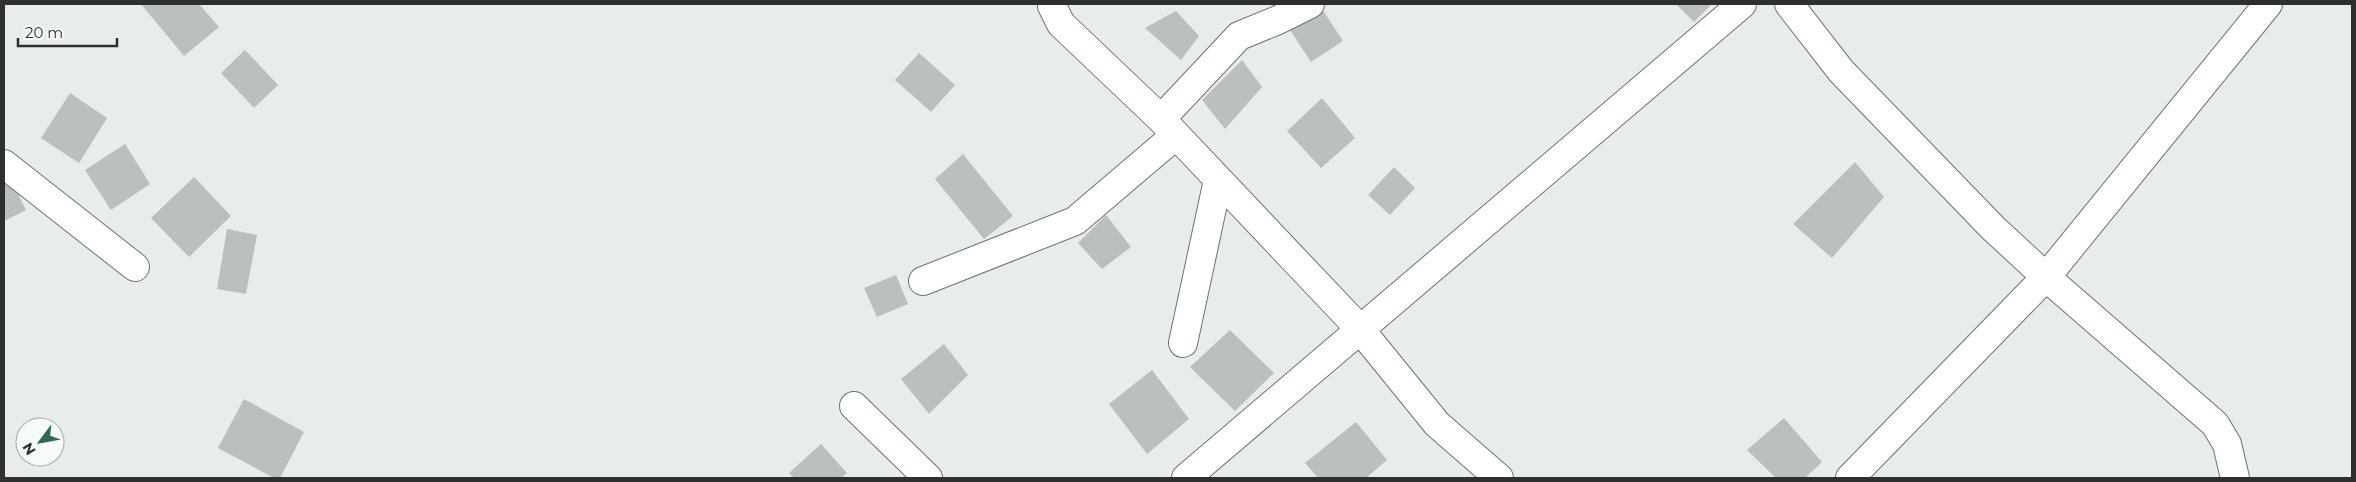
<svg xmlns="http://www.w3.org/2000/svg" width="2356" height="482" viewBox="0 0 2356 482" font-family="Montserrat,sans-serif">
	<style>
		.building { fill: #bbbfbd }
		.lines { fill: none; stroke-linecap: round; stroke-linejoin: round }
		.minor-casing { stroke: #6e7270; stroke-width: 30 }
		.minor { stroke: #fff; stroke-width: 28 }
	</style>
	<rect width="100%" height="100%" fill="#e8ecea"/>
	<!-- building -->
	<path class="building" d="M141,4h58l20,23 -35,29z
		M1676,4h36l-18,18z
		M1322,9l21,32 -32,21 -21,-32z
		M1176,11l23,25 -18,24 -36,-32z
		M245,50l33,35 -24,23 -33,-35z
		M919,53l36,32 -24,27 -36,-32z
		M1242,60l20,27 -37,42 -23,-29z
		M70,93l37,25 -28,45 -38,-25z
		M1322,98l33,40 -34,30 -34,-37z
		M125,144l25,40 -39,26 -26,-40z
		M963,154l50,62 -29,23 -49,-60z
		M1855,162l29,35 -52,61 -39,-34z
		M1394,167l21,21 -25,27 -22,-20z
		M194,177l37,39 -42,41 -38,-39z
		M10,178l16,32 -22,11v-40z
		M1106,215l25,32 -29,22 -24,-26z
		M227,229l30,6 -11,59 -29,-5z
		M896,275l12,29 -31,13 -13,-29z
		M1230,330l44,43 -39,38 -45,-44z
		M944,344l24,31 -39,39 -28,-35z
		M1152,370l37,49 -42,35 -38,-50z
		M244,399l60,33 -24,46h-6l-56,-30z
		M1784,418l38,44 -17,16h-29l-29,-28z
		M1356,422l31,38 -21,18h-48l-13,-15z
		M821,444l26,29 -6,5h-47l-5,-5z"/>
	<g class="lines">
		<defs>
			<path id="minor" d="M1053,4l-1,2 9,18 100,95 198,209 78,96 62,54
				M1789,4l52,67 152,157 53,49 169,147 12,20 8,34
				M1161,119l78,-83 39,-16 32,-16
				M4,164l131,103
				M923,281l152,-60 101,-86
				M1183,343l35,-163
				M854,406l74,72
				M1186,478l556,-474
				M1850,478l196,-201 222,-273"/>
		</defs>
		<!-- minor casing -->
		<use href="#minor" class="minor-casing"/>
		<!-- minor -->
		<use href="#minor" class="minor"/>
	</g>
	<!-- border -->
	<rect width="2356" height="482" fill="none" stroke="#2e2f2f" stroke-width="10"/>
	<!-- north arrow -->
	<g transform="translate(40 442) rotate(238)"><circle r="24" fill="#f6faf8" stroke="#a6a9a8"/>
	<path d="M0-4L9 19L0 12L-9 19Z" fill="#306951"/>
	<text y="-8" font-size="14" font-weight="bold" text-anchor="middle" fill="#2e2f2f">N</text>
	</g>
	<!-- scale -->
	<path d="M18 38v8h99v-8" fill="none" stroke="#2e2f2f" stroke-width="2.5"/>
	<text x="25" y="38" font-size="15" fill="#2e2f2f" stroke="#f6faf8" stroke-width="4" paint-order="stroke">20 m</text>
</svg>
